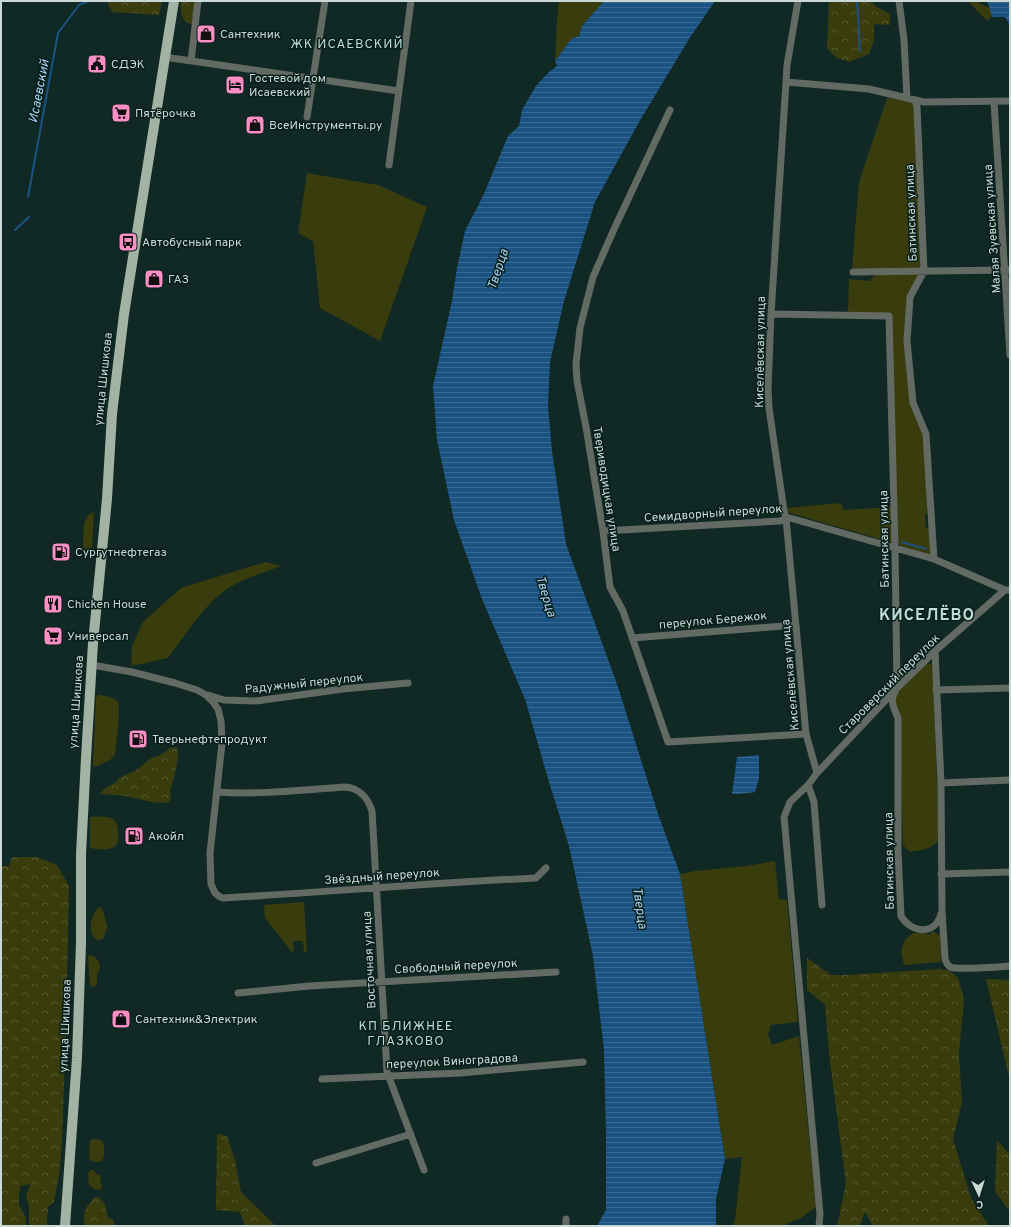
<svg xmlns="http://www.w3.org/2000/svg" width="1011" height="1227" viewBox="0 0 1011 1227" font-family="Overpass,sans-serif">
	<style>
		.grass { fill: #393c0d }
		.forest { fill: url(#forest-crowns) }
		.water { fill: url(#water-rules) }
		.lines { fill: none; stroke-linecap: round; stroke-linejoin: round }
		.stream { stroke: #1a5282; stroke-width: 2 }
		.street { stroke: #636a63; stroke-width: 7 }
		.primary { stroke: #a2b2a3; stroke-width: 10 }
		.labels { text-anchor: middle; stroke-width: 3; stroke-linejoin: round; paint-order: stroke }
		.poi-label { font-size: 12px; fill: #cad9d6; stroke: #061f1b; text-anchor: start }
		.street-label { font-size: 12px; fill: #cad9d6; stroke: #061f1b }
		.neighbourhood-label { font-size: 13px; letter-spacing: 1px; fill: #bfdcd6; stroke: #061f1b }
		.water-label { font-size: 13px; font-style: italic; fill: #add0f3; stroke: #061f1b }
		.district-label { font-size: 16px; font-weight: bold; letter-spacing: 1px; fill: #bfdcd6; stroke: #061f1b }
	</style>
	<defs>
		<pattern id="forest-crowns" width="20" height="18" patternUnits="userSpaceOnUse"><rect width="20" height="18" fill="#393c0d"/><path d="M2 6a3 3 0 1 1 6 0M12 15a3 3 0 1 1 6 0" fill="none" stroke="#545830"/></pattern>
		<pattern id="water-rules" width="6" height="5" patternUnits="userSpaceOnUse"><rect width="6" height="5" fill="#1a5282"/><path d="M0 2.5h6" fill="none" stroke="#3a6a93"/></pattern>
	</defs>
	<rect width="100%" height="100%" fill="#102924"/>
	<!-- grass -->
	<path class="grass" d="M559,1h45l-22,25 -3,10 -8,3 -16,22 2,-41z
		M968,1h10l2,3 13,5 -2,7 -3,5 -9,-8z
		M887,98l27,4 7,161 -2,7h-46l-21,-2 7,-86z
		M307,173l71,12 49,22 -47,134 -60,-33 -7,-67 -15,-8z
		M878,274h42l-12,23 4,106 12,33 3,48v29l-2,2 1,13 3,1 3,27 -33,-11 -2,-5 -7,-224 -39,-1 -3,-3 1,-33 20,2 5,-5z
		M841,503l2,7 49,-3 1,36 -103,-30 -3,-2v-3z
		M94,512l-2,36 -4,3 -4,-2 -1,-3c1,-12 -2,-30 11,-34z
		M265,562l17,4c-20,7 -42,13 -59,26 -20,15 -39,45 -55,66l-37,8 1,-20 11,-24 38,-34z
		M928,663l5,3v5l6,169c-8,9 -16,10 -29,12l-7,-7 -4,-127 -4,-17 1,-7 27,-27z
		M98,695c6,0 16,2 20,7 3,6 -2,44 -3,53l-5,5 -15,7 -2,-2v-3l3,-64z
		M90,817c18,0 29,-3 28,19 0,5 0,9 -4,11 -6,4 -17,2 -24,1z
		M775,861l4,38 8,1 11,122 -27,3 -3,10 4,10 27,-9 17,171 -15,11 -15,6 1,2h-54l2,-7 7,-62 -17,2 -45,-285 15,-3 52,-5z
		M304,902l3,49 -3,2 -1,-12h-10l1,12 -3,-2 -26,-33 -1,-13z
		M99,907l3,1 5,17v4l-4,10 -6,1c-11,-8 -6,-25 2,-33z
		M932,931l4,2 4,3 1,26 -37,3 -3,-14 4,-11 8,-7h12l4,2z
		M89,955c10,2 14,11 8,19v10l-1,2 -4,1 -2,-2 -2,-28z
		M95,1139l8,2c1,7 3,14 -1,20l-4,1 -7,-1 -2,-3 1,-18z
		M94,1169l1,4 6,3 -1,4 2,7 -2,3 -6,-1 -5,-4 -1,-12 3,-3z"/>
	<!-- forest -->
	<path class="forest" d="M108,1h54l-3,14 -47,-3 -4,-8z
		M181,1h16l-2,19 -4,4c-10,-2 -11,-14 -10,-23z
		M829,1h43l3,5 15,8v11l-16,-1v16l-5,14 -20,8 -12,-4 -10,-10z
		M177,747l1,10 -2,13 -6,21 1,6 -2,5c-14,3 -31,-4 -44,-6 -9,-1 -17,-2 -26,-2l7,-6 10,-6 3,-4 16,-7 15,-12 10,-4 7,-4 2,-3z
		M12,857h25l20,8 12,21 -3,141 -4,114 -2,28 -6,33 -6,5 -1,19h-18v-20l-3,-9 4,-13 -10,2c0,5 -2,13 -1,18 2,8 10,12 6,22h-24v-360h8z
		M807,958l24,17h16l93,-6 10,2 8,7 6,21 -5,55 3,48 -9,37 18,59 18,28h-116l-8,-14 -5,14h-23l9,-42 -17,-130 -4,-49 -18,-15z
		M986,979l24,1v101z
		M217,1134l10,2 8,24 6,32 35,34h-33l1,-3 -4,-11 -24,-2z
		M997,1140l13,15v57l-15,-21z
		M96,1197c9,1 10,12 12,20l6,4 1,5h-30c-2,-10 -2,-14 4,-22 3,-3 3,-5 7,-7z"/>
	<!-- water -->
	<path class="water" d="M604,1h111l-26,38 -50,83 -44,80 -31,99 -14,61 -2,44 4,45 14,93 52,143 40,127 22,60 45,285 -9,40v27h-119l9,-16v-76l-2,-84 -11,-94 -24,-110 -20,-64 -24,-83 -43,-100 -28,-79 -17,-80 -4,-54 19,-85 5,-33 8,-37 18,-35 25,-60 11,-10 3,-16 14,-24 13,-14 8,-6 -2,-5 16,-22 8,-3 3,-10z
		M984,1h22l4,2v22l-5,-8h-13l-4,-14z
		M759,755v23l-4,14 -16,2h-7l5,-37z"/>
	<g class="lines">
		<!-- stream -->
		<path class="stream" d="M857,1l3,50
			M28,197l30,-164 21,-28 10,-4
			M15,230l14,-13
			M902,542l24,7"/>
		<!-- street -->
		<path class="street" d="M798,1l-11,64 -1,17 -15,232 -3,74 1,20 15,103 2,7 20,216 11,39
			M899,1l5,39 3,58
			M164,57l235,34
			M191,61l7,-60
			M786,82l83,7 55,13 86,-1
			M915,100l2,7 7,164 -14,26 -3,44 6,62 13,31 8,125
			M994,102l16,253
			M670,110l-55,117 -22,50 -13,51 -4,36 1,17 9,46 17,104 7,56 13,24 45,131 138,-8
			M307,117l18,-116
			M389,165l22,-164
			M853,272l157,-2
			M771,314l118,2 6,231 2,141c-8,12 -4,18 1,30v134l3,64c7,12 24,20 36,7 2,-3 4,-8 5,-12
			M603,531l177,-10 6,-3h4l144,41 71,31
			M632,638l164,-13
			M935,651l6,132 1,128 3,48c1,3 2,6 5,8 7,3 50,0 60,-1
			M92,665l40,7 43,11 22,7 9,5 7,7 5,7 3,12 1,22 -12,110 1,31 4,9 5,4 3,1c105,-6 208,-15 313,-20l10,-10
			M936,690l74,-2
			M208,695l16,5 32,1 87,-12 65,-6
			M941,783l69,-3
			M808,785l6,17 8,103
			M217,792c42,3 86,-2 128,-5 14,1 23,11 27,24l15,261 37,98
			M941,874l69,-2
			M238,993l71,-7 247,-14
			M322,1079l139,-6 122,-11
			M316,1163l95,-29
			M566,1226v-7
			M819,1226l1,-12 -36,-397 6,-15 18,-17 9,-12 80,-85 38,-37 70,-61h5"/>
		<!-- primary -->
		<path class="primary" d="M65,1226l12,-168 4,-115v-89l5,-96 7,-115 14,-144 5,-85 12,-100 50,-313"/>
	</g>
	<!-- icons -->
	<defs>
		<symbol id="shop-square" viewBox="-11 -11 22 22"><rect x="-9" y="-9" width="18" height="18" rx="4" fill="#fb8fc5" stroke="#061f1b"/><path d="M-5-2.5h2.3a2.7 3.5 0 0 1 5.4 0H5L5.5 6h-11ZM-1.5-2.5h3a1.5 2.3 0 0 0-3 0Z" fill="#111"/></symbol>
		<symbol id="civic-square" viewBox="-11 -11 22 22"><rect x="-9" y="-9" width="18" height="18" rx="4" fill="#fb8fc5" stroke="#061f1b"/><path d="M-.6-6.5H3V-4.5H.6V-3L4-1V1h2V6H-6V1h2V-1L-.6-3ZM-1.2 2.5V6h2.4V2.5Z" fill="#111"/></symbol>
		<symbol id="hotel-square" viewBox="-11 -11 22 22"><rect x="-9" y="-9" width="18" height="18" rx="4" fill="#fb8fc5" stroke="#061f1b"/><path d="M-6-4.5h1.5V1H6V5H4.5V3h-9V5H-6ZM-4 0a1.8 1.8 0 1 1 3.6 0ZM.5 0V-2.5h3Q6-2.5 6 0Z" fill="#111"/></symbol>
		<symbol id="supermarket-square" viewBox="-11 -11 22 22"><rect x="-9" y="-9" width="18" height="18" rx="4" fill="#fb8fc5" stroke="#061f1b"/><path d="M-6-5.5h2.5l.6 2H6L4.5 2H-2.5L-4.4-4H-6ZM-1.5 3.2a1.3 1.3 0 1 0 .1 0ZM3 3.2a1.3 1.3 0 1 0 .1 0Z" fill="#111"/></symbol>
		<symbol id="bus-square" viewBox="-11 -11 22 22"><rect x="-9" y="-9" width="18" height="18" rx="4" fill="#fb8fc5" stroke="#061f1b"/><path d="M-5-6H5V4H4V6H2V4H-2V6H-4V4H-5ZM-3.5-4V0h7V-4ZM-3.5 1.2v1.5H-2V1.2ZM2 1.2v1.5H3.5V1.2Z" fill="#111"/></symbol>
		<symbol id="fuel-square" viewBox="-11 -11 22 22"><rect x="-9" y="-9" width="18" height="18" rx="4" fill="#fb8fc5" stroke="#061f1b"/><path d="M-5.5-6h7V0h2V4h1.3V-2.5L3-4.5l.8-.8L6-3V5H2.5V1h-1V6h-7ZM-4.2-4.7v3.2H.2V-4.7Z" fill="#111"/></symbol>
		<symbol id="restaurant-square" viewBox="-11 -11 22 22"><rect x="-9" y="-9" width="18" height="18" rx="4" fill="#fb8fc5" stroke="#061f1b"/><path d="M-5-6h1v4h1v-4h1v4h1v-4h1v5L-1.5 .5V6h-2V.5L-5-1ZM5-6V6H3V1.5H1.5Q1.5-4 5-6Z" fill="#111"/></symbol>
	</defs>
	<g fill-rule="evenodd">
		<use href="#shop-square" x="195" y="23" width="22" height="22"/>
		<use href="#civic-square" x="86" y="53" width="22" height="22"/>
		<use href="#hotel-square" x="224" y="74" width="22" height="22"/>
		<use href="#supermarket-square" x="110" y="102" width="22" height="22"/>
		<use href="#shop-square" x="244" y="114" width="22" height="22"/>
		<use href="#bus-square" x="117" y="231" width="22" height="22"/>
		<use href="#shop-square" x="143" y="268" width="22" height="22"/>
		<use href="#fuel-square" x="50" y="541" width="22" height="22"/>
		<use href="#restaurant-square" x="42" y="593" width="22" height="22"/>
		<use href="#supermarket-square" x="42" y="625" width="22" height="22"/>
		<use href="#fuel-square" x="127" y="728" width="22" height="22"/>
		<use href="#fuel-square" x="123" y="825" width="22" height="22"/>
		<use href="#shop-square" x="110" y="1008" width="22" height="22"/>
	</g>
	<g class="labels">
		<!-- poi labels -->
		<g class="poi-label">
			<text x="220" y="38">Сантехник</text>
			<text x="111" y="68">СДЭК</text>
			<text x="249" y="82">Гостевой дом<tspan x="249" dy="14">Исаевский</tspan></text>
			<text x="135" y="117">Пятёрочка</text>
			<text x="269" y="129">ВсеИнструменты.ру</text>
			<text x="142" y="246">Автобусный парк</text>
			<text x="168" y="283">ГАЗ</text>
			<text x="75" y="556">Сургутнефтегаз</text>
			<text x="67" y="608">Chicken House</text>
			<text x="67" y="640">Универсал</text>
			<text x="152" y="743">Тверьнефтепродукт</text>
			<text x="148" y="840">Акойл</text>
			<text x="135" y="1023">Сантехник&amp;Электрик</text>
		</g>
		<!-- street labels -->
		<g class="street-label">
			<text transform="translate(911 213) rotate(-92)" y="4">Батинская улица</text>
			<text transform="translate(992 229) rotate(-94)" y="4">Малая Зуевская улица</text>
			<text transform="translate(760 352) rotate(-89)" y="4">Киселёвская улица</text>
			<text transform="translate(103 379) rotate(-84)" y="4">улица Шишкова</text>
			<text transform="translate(607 489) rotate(81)" y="4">Твериводицкая улица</text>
			<text transform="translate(713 513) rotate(-4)" y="4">Семидворный переулок</text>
			<text transform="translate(884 539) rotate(-91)" y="4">Батинская улица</text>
			<text transform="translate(713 620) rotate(-5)" y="4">переулок Бережок</text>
			<text transform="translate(790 675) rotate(-95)" y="4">Киселёвская улица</text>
			<text transform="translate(304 683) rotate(-6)" y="4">Радужный переулок</text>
			<text transform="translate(889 684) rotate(-45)" y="4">Староверский переулок</text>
			<text transform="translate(76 702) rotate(-86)" y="4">улица Шишкова</text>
			<text transform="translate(889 861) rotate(-91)" y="4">Батинская улица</text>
			<text transform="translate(382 876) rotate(-4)" y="4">Звёздный переулок</text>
			<text transform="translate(369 960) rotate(-93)" y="4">Восточная улица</text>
			<text transform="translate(456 966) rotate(-3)" y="4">Свободный переулок</text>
			<text transform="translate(65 1026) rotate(-88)" y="4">улица Шишкова</text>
			<text transform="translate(452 1061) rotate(-3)" y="4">переулок Виноградова</text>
		</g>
		<!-- neighbourhood labels -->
		<g class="neighbourhood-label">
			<text x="347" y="48">ЖК ИСАЕВСКИЙ</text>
			<text x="406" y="1030">КП БЛИЖНЕЕ<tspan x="406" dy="15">ГЛАЗКОВО</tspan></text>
		</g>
		<!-- water labels -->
		<g class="water-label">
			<text transform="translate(38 91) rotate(-79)" y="5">Исаевский</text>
			<text transform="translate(497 269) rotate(-72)" y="5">Тверца</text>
			<text transform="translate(547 596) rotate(73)" y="5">Тверца</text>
			<text transform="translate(641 908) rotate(82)" y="5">Тверца</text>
		</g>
		<!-- district labels -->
		<g class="district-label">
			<text x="927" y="620">КИСЕЛЁВО</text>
		</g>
	</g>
	<!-- border -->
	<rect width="1011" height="1227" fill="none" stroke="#cad9d6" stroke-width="4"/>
	<!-- north arrow -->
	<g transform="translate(979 1195) rotate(176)" stroke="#061f1b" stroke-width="3" paint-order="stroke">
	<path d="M0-3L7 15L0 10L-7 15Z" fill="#cad9d6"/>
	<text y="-6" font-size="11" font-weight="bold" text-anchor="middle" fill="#cad9d6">С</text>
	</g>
</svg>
